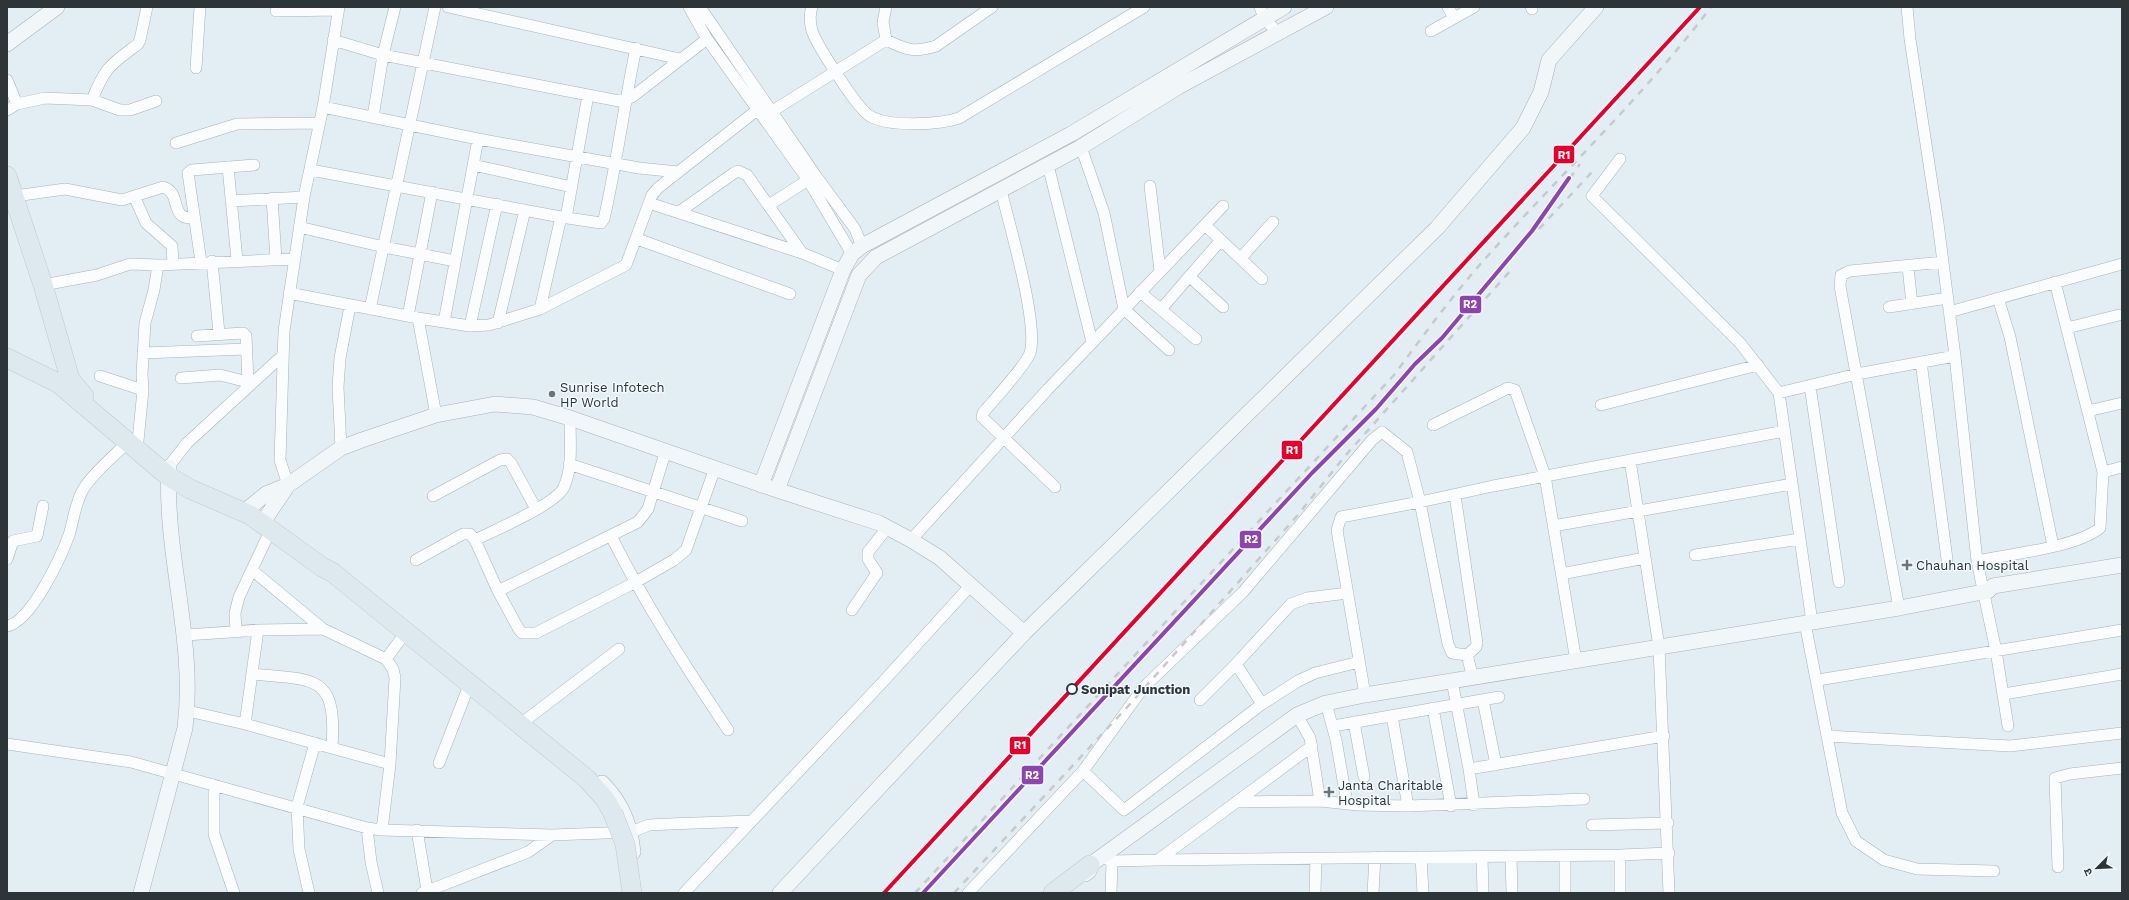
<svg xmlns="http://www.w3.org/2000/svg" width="2129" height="900" viewBox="0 0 2129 900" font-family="'Work Sans','Noto Sans Devanagari',sans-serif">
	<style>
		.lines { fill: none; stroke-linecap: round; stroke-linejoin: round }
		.street-casing { stroke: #a9b2b6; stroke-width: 12 }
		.secondary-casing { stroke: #a9b2b6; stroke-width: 16 }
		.highway-casing { stroke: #c3c8cc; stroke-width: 20 }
		.street { stroke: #fbfcfd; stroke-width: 11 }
		.secondary { stroke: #f1f6f9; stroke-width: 15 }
		.highway { stroke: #dde9ef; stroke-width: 19 }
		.rail { stroke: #c7c9cb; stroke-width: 2.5; stroke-dasharray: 7 7; stroke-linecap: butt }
		.highway-bridge-casing { stroke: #c3c8cc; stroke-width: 20; stroke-linecap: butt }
		.highway-bridge { stroke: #dde9ef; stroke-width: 19 }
		.rail-1-casing { stroke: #f2faff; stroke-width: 7 }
		.rail-2-casing { stroke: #f2faff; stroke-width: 7 }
		.rail-1 { stroke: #e4002b; stroke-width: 4 }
		.rail-2 { stroke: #8e44ad; stroke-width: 4 }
		.poi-dot { fill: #6c757a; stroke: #f2faff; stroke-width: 1.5 }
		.stop-dot { fill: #f2faff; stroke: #2d3539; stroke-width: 2 }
		.labels { text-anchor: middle; stroke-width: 3; stroke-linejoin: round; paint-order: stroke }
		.poi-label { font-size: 13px; fill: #2d3539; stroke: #f2faff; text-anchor: start }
		.stop-label { font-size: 13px; font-weight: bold; fill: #2d3539; stroke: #f2faff; text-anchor: start }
		.line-badge { stroke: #f2faff; stroke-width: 1.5 }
		.badge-label { font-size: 11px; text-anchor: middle; font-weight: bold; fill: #fff }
	</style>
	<rect width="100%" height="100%" fill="#e2edf4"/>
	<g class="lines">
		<defs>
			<path id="street" d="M448,7l232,52
				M689,7l18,32 101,141 44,74
				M700,7l116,169 39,53 7,17
				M812,7c-3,8 -2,16 0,24 5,14 46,79 58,85 18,11 69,9 89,2l185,-111
				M886,7l-3,15 3,18
				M1260,7l4,11 13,14
				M1448,7l6,11
				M1531,7l1,2
				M1907,7l3,32 28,184 17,133 22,205 19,90 12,75
				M276,11l62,-1
				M1431,31l43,-24
				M333,40l50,15 236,46 13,-4 75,-58
				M886,40c21,10 28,13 50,6l56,-39
				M196,68l4,-61
				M7,80l10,24
				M92,100c13,-33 18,-35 46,-56l2,-4 7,-33
				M323,107l155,32 161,29 39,4
				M7,110l10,-6 28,-6 47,2 28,10h10l26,-9
				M766,115l120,-75
				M373,117l10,-62 12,-48
				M176,143l61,-19 83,-1
				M1081,147l23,66 20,96 45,41
				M1620,159l-28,37 148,147 39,50 33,229
				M473,165l99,22
				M1048,165l44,177
				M228,167l9,93
				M311,170l250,47 40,6 3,-4c13,-57 20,-114 32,-171
				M1150,186l10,85
				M1001,190c8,34 38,134 29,163 -3,11 -38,49 -47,60l-1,4 73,70
				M15,196l50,-7 57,11 41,-13c20,6 5,33 31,31
				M134,196l12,27 26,23 1,18
				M272,198l4,61
				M231,201l73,-4
				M649,203l153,50 41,17
				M769,205l39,-25
				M679,212l55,-39 4,-2 9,4 55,78
				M566,218l22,-123
				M1205,225l57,54
				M299,227l85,20 71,14
				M637,239l153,55
				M1241,258l32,-36
				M212,261l7,72
				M201,262l-13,-89 4,-3 62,-5
				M1908,267l4,37
				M1190,277l33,30
				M43,285l54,-10 33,-11 28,1 136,-6
				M1140,292l56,47
				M289,293l129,25 52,8 19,-1 51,-16 86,-44 26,-70 6,-7 108,-85
				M1998,298l12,39 43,209
				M1889,307l59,-9
				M1162,308l59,-68
				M370,309l65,-302
				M540,309l21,-92
				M1949,312l173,-48
				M408,316l24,-124
				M418,318l18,97
				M444,322l34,-183
				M498,323l27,-113
				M470,326l27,-122
				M2067,328l52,-13
				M197,336l46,-3 3,3 2,46
				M143,353l103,-4
				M1921,362l26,197
				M100,376l43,14
				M181,378l39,-3 32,8
				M1810,386l29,196
				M1779,393l78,-19 98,-18
				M1601,405l157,-40
				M2088,411l34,-8
				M1433,425l75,-37 7,2 30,86 31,185
				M138,441l5,-51 -1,-16 3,-51 9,-33 4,-25
				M341,448l-3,-61 2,-29 10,-52
				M1630,460l29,187 10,246
				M569,464l173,57
				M169,466l18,-23 95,-87
				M2103,472l19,-5
				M288,485l-8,-25 4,-129 20,-134 19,-90 16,-100
				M1455,495l22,148 -1,4 -9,8
				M433,496l67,-36 7,-1 4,4 25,46
				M1553,526l239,-42
				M611,536c34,68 75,131 117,194
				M475,540c18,-9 82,-36 89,-53 9,-20 6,-47 6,-69
				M911,540l137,-151 175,-183
				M1695,555l105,-16
				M7,559l6,-18 24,-5 6,-30
				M416,560l47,-26h7l5,6 23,51 20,37 4,5h14l98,-50 40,-23 12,-10 29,-82
				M1977,561c32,-7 98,-13 123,-33l3,-56 -48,-190
				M252,570l71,59
				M1561,574l84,-16
				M498,591l140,-69 10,-13 18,-59
				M1899,608l-59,-322 1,-11 9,-4 93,-9
				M852,610l25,-37 -9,-14v-7l20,-25
				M1805,623l37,190 14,28 28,19 33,9 77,2
				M7,626c24,-4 54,-69 62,-91 5,-16 6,-33 15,-47 11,-17 30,-32 44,-46
				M236,631l-1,-18 4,-16 32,-68
				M186,635l72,-5 65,-1 63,30 7,10 2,9 -5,86 -8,66
				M386,659l20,-27
				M1236,664l26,40
				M252,674c64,6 85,0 80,74
				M1818,680l304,-50
				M1452,681l17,88 5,36
				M2004,694l118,-20
				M1365,695l-28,-165 4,-13 79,-15 73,-16 292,-55
				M1200,700l36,-36 55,-60 16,-6 41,-5
				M1483,700l13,65
				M1326,703l10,37 11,63
				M1433,708l18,98
				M188,711l57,13 145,40
				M1297,715l13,23 10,63
				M1392,716l16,90
				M527,719l92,-70
				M1354,722l10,55
				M245,724l13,-94
				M1333,726l166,-29
				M1827,736l183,10 112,-13
				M7,744l124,18 236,66 15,2 170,5 79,-3 18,-7 20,-1 82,-3
				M439,763l29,-75
				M1469,769l195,-33
				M1083,771l41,39 138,-106 36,-23 17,-8 44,-11
				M214,785v49l20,59
				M1236,802l84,-1 38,4 50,1 176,-7
				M1592,825l76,-2
				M367,828l4,34 7,31
				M417,830l10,60
				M1620,855v38
				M1511,856l1,37
				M1565,856v37
				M1101,857l11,4 46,-1 462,-5 49,-2
				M1421,857l2,36
				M1482,857l1,36
				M1158,860l154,-114
				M2058,867l-3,-89 15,-4 52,-6
				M309,893l-10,-44 -2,-42 18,-64
				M422,893l106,-41 24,-17
				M684,893l196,-208 91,-100
				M968,893l115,-122 60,-83 100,-96 129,-152 10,-8 25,20 13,50 28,142 4,9 15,2 6,23
				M1111,893l1,-32
				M1315,893l1,-35
				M1373,893l2,-36"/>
			<path id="secondary" d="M7,44l50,-37
				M761,485l82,-215 9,-16 10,-8 209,-112 213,-127
				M777,490l82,-215 17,-18 205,-110 97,-60 148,-80
				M250,507l16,-13 22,-9 53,-37 21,-8 74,-25 59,-11 38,3 37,11 204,71 105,34 32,17 29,18 84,75
				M267,516l21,-31
				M602,783c20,20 28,41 31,69
				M1085,874l4,-3 1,-6 207,-150 29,-12 39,-8 534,-87 89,-17 5,-5 129,-21
				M141,893l44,-165c11,-88 -21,-173 -16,-261
				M780,893l244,-260 413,-405 86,-100 18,-36 8,-32 47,-53"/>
			<path id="highway" d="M7,176l36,109 27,94 14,17
				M7,358l51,25 110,93 22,13 60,26 72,52 10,5 255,207 18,20 8,14
				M1053,893l37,-28"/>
		</defs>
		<!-- street casing -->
		<use href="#street" class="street-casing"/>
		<!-- secondary casing -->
		<use href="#secondary" class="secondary-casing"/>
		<!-- highway casing -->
		<use href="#highway" class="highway-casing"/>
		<!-- street -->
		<use href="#street" class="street"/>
		<!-- secondary -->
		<use href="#secondary" class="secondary"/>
		<!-- highway -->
		<use href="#highway" class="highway"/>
		<!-- rail -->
		<path class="rail" d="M1539,229l53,-57
			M1007,801l305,-328 64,-64 39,-45 27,-26 90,-107 48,-67
			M915,893l479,-518c29,-39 58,-79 90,-115 75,-84 159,-163 227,-253
			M923,893l11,-13
			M954,893l177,-190 166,-187 48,-60 166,-186"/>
		<defs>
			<path id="highway-bridge" d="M613,813l12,31 7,49"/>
		</defs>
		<!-- highway-bridge casing -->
		<use href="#highway-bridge" class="highway-bridge-casing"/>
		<!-- highway-bridge -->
		<use href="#highway-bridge" class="highway-bridge"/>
		<defs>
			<path id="rail-1" d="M884,893l816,-886"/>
			<path id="rail-2" d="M923,893l389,-420 64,-64 39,-45 27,-26 90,-107 37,-53"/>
		</defs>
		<!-- rail-1 casing -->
		<use href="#rail-1" class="rail-1-casing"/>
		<!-- rail-2 casing -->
		<use href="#rail-2" class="rail-2-casing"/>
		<!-- rail-1 -->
		<use href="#rail-1" class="rail-1"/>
		<!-- rail-2 -->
		<use href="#rail-2" class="rail-2"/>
	</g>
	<!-- markers -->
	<g class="poi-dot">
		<circle cx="552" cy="394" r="4"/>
		<path d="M1905 559h4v4h4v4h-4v4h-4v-4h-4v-4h4z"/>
		<path d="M1327 786h4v4h4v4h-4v4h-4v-4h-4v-4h4z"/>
	</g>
	<circle class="stop-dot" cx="1072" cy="689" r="5"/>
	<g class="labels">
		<!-- poi labels -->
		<g class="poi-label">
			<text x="560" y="392">Sunrise Infotech<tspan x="560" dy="15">HP World</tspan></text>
			<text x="1916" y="570">Chauhan Hospital</text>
			<text x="1338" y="790">Janta Charitable<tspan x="1338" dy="15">Hospital</tspan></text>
		</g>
		<!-- stop labels -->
		<g class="stop-label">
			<text x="1081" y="694">Sonipat Junction</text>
		</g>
	</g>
	<g class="line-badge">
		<rect x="1553" y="145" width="22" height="19" rx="4" fill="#e4002b"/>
		<rect x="1459" y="295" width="23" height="19" rx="4" fill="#8e44ad"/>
		<rect x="1281" y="440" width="22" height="20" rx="4" fill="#e4002b"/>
		<rect x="1239" y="530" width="23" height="19" rx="4" fill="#8e44ad"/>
		<rect x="1009" y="736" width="22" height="19" rx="4" fill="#e4002b"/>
		<rect x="1021" y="765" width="23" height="20" rx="4" fill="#8e44ad"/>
	</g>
	<g class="badge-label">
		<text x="1564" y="159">R1</text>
		<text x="1470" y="308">R2</text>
		<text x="1292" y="454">R1</text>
		<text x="1251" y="543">R2</text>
		<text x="1020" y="749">R1</text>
		<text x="1032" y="779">R2</text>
	</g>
	<!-- border -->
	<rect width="2129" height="900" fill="none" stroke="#2d3539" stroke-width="16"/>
	<!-- north arrow -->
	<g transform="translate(2097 868) rotate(246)" stroke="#f2faff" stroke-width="3" paint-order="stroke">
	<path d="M0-3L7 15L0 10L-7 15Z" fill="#2d3539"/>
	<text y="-6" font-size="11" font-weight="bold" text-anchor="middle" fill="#2d3539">उ</text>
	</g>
</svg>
